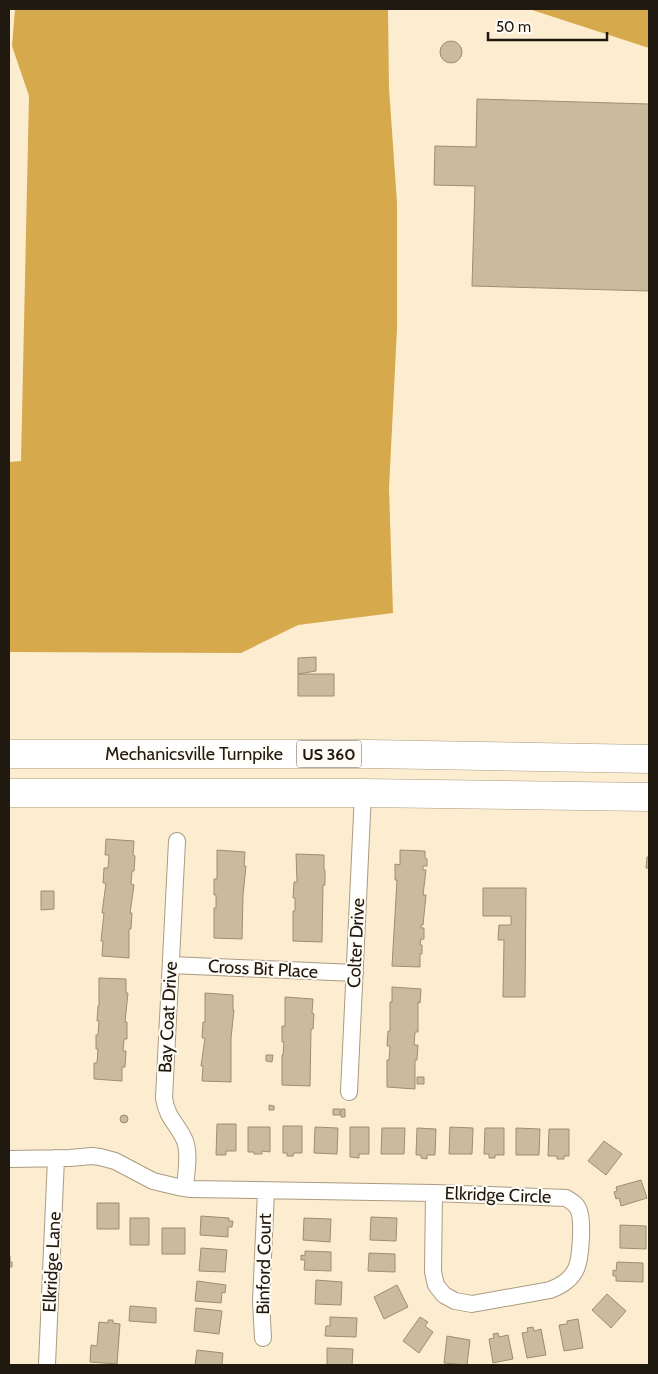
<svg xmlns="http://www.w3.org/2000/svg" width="658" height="1374" viewBox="0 0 658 1374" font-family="Cabin,sans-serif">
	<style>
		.forest { fill: #d5a94c }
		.building { fill: #cabb9f; stroke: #9c8e73 }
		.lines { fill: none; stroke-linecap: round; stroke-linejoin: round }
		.street-casing { stroke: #aa9b80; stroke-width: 18 }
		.highway-casing { stroke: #aa9b80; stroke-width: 29 }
		.street { stroke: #fff; stroke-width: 16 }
		.highway { stroke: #fff; stroke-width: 28 }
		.labels { text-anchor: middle; stroke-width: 4; stroke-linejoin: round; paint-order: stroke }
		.shield { fill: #fffcf6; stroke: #625d54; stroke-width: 1 }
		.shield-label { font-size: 16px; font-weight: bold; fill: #1f190f }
		.street-label { font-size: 18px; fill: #1f190f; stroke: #fffcf6 }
	</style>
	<rect width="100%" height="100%" fill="#fdedd0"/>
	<!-- forest -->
	<path class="forest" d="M15,9h373l1,79 8,115v126l-8,159 4,125 -95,12 -57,28 -232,-1v-190l12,-1 8,-365 -17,-50z
		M529,9h120v39z"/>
	<!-- building -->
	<path class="building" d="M440 52a11 11 0 1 1 22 0a11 11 0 1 1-22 0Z
		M477,99l172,5v187l-177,-5 3,-100 -41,-1 1,-39 41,1z
		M316,657v14l-18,3v-16z
		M298,674h36v22h-36z
		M106,839l28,2 -1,14 2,1 -1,15h-2l-1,13 3,1 -4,28h2l-1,16h-2v29l-27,-2 1,-15h-2l3,-28h-2l4,-30h-3l1,-15h4l1,-13h-4z
		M217,850l28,2 -1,14h2l-3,29 -1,44 -28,-1v-30h2v-13h-2v-16h3z
		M400,850l25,1v7l2,1v7h-4v4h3l-3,25h3l-3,30h-2v3h3v11h-3l-1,6h2v9h-2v13l-28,-1 5,-86h-2v-16l5,1z
		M296,854l28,1v15h1v15h-2l-1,57 -29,-1v-30h2v-13h-2l1,-16h3z
		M647,857h2v11h-3z
		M483,888h43l-1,109h-22l1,-57h-6l1,-15h12v-9h-28z
		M41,891h13v18l-13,1z
		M99,978l27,1v14h2l-3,29h2v17h-3l-1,12h3l-1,16h-3v14l-28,-2v-16h3l1,-14h-2v-14h2l1,-14h-2l1,-15h1z
		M392,987l29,2 -1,14 -2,-1v30h-3l-1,13h4l-1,15h-2v29l-28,-2v-27h2l1,-14h-3l1,-15h2v-29h2z
		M205,993l28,2v15h1l-3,28v44l-29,-1 1,-15h-2l4,-28h-3l1,-16h2z
		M285,997l28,2 -1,14 2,1 -1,15h-2l-1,57 -28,-1v-30h1l1,-13h-2v-16h3z
		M266,1055h7l-1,7 -6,-1z
		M417,1077h7v7h-7z
		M269,1105l5,1v4h-5z
		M333,1109h7v6h-7z
		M341,1109h4v8h-4z
		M120 1119a4 4 0 1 1 8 0a4 4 0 1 1-8 0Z
		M217,1124h19v27h-10v4h-10z
		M283,1126h19v27h-8l-1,3h-6v-3h-4z
		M248,1127h22v25l-8,-1v3h-8v-2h-6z
		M315,1127l23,1 -1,26 -23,-1z
		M350,1127h19v27h-10v4l-9,-1z
		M450,1127l23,1 -1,26h-23z
		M382,1128h23l-1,26h-23z
		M417,1128l19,1 -1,26h-8v4l-6,-1v-3h-5z
		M485,1128h19v27h-9v3h-6v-4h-5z
		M516,1128l24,1 -1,26h-23z
		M549,1129h20v27h-5v3h-7v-3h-9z
		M604,1141l18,13 -16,21 -18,-14z
		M641,1180l6,18 -26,8 -2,-8 -3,1 -2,-7 3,-1 -1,-4z
		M97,1203h22v26h-22z
		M201,1216l28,2v3h4l-1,6h-4v10l-28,-2z
		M371,1217l26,1 -1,23 -26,-1z
		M130,1218h19v27h-19z
		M304,1218l27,1 -1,23 -27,-2z
		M620,1225l26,1v23l-26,-1z
		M162,1228h23v26h-23z
		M201,1248l26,2 -2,22 -26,-1z
		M305,1251l26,1v19l-27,-1 1,-10h-4v-5l4,1z
		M369,1253l26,1v18l-27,-1z
		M9,1256h1v6h2v5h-3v7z
		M617,1262l26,1v19l-27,-1v-5h-3v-6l3,1z
		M316,1280l26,2 -1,23 -26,-1z
		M197,1281l29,4 -1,8 -3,-1 -1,11 -26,-2z
		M397,1285l11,22 -24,12 -10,-22z
		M607,1294l19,17 -15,17 -19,-18z
		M130,1306l26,2v15l-27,-2z
		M196,1308l26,3 -3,23 -25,-3z
		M330,1317l27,1 -1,19 -31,-1 1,-10h4z
		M420,1317l8,5 -3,4 8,6 -14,21 -16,-12z
		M578,1319l5,29 -19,3 -5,-26 8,-1v-3z
		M108,1320h5v3l7,1 -3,40 -27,-2 1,-17 6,1 2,-24 9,1z
		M533,1327l1,4 7,-2 5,26 -19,3 -5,-25 6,-1 -1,-4z
		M498,1333l1,4 9,-2 5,24 -20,4 -4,-24 5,-1 -1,-4z
		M447,1336l23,4 -3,25 -23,-2z
		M327,1348l26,1 -1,16h-25z
		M197,1350l26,3 -1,12h-27z"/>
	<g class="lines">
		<defs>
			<path id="street" d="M177,841l-13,257c3,21 14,26 21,43 5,14 1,32 0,47
				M171,965l184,8
				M349,1092l14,-299
				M9,1159l61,-1 22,-2 8,1 15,4 38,20 25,6 13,2 243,4 132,5c5,3 11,6 13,13 4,11 2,47 -3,58 -5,11 -15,17 -26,21l-78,14 -17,-3 -11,-6 -8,-10 -3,-13 1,-79
				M263,1338l-2,-37 5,-110
				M47,1365l9,-207"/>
			<path id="highway" d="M9,754h362l278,5
				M9,793h354l286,4"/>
		</defs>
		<!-- street casing -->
		<use href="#street" class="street-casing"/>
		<!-- highway casing -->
		<use href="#highway" class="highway-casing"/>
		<!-- street -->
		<use href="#street" class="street"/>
		<!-- highway -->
		<use href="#highway" class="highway"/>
	</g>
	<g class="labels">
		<!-- shield labels -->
		<rect class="shield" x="296.5" y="740.5" width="65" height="27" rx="4"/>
		<g class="shield-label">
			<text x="329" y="760">US 360</text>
		</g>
		<!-- street labels -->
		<g class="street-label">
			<text x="194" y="760">Mechanicsville Turnpike</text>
			<text transform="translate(356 943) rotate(-87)" y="6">Colter Drive</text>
			<text transform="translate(263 969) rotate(3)" y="6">Cross Bit Place</text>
			<text transform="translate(168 1017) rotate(-87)" y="6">Bay Coat Drive</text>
			<text transform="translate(498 1195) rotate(2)" y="6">Elkridge Circle</text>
			<text transform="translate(52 1262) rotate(-87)" y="6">Elkridge Lane</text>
			<text transform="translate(264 1264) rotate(-89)" y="6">Binford Court</text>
		</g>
	</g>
	<!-- border -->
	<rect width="658" height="1374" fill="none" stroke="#1f190f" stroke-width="20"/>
	<!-- scale -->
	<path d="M488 32v8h119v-8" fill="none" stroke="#1f190f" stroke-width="2.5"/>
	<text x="496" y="32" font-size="15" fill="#1f190f" stroke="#fffcf6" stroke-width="4" paint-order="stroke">50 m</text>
</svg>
